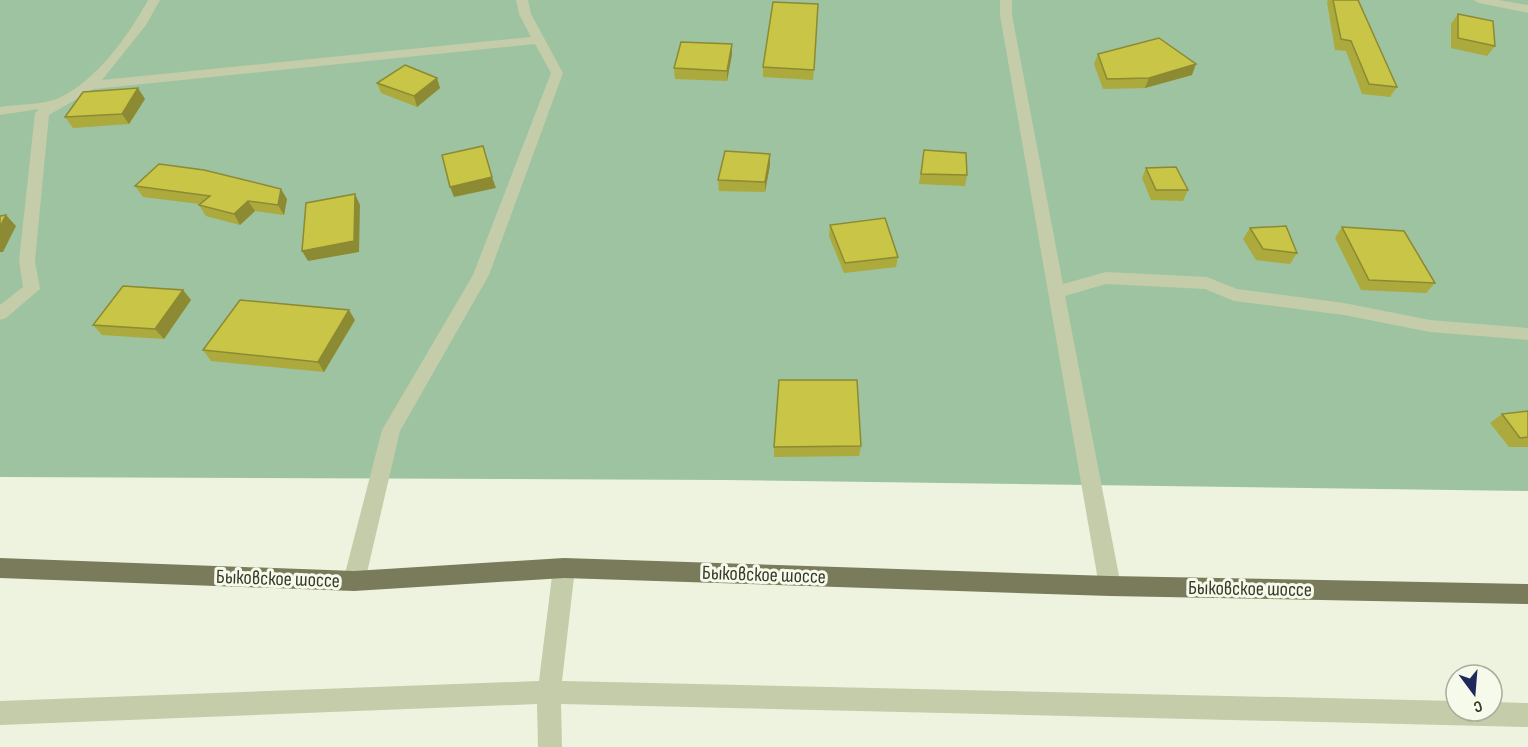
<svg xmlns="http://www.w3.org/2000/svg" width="1528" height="747" viewBox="0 0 1528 747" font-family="'Sofia Sans Condensed',sans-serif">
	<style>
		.green { fill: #9dc3a0 }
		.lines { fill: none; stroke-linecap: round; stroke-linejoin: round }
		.minor { fill: #c5cca9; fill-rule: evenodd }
		.major { fill: #797b5a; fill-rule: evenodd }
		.wall { fill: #aca93d }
		.shaded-wall { fill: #8c8a32 }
		.building { fill: #c8c547; stroke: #8c8a32; stroke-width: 1.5 }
		.labels { text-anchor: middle; stroke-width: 6; stroke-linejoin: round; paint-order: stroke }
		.street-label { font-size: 20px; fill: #383929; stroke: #f6faea }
	</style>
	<rect width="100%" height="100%" fill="#edf3de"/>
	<!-- green -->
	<path class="green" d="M0,0h1528v491l-802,-11 -726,-3z"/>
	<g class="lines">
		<!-- minor -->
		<path class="minor" d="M148,0h12l-14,25 -44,55 429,-43 -12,-23 -3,-14h12l3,14 32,59 -74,202 -89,156 -35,150 -3,7 -8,3 -8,-3 -3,-7 39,-151 91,-155 78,-202 -16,-29 -441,45 -45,26 -14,146 5,28 -34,29 -6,2v-15l23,-18 -4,-26 16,-148 4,-4 -39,6v-8c18,-3 43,-2 59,-9 37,-17 70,-63 89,-98z
			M1000,0h12v15l51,269 43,-12 101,5 30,12 107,14 86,17 98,8v12l-98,-8 -86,-17 -110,-14 -29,-12 -99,-5 -41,12 56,290 -3,7 -8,3 -8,-3 -3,-7 -99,-571z
			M1473,0h25l30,5v8l-49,-10z
			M564,558l8,3 3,7 -13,113 894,20v10h36v-9l36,1v24l-967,-23 1,43h-24l-1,-43 -537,21v-24l539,-20 14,-113 3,-7z"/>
		<!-- major -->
		<path class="major" d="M0,558l354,13 210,-13 546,18 418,8v20l-418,-8 -546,-18 -210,13 -354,-13z"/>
	</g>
	<!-- wall -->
	<path class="wall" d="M1328,0h30l39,87 -7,10 -28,-3 -16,-43 -11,-1 -8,-48z
		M818,4l-5,76 -50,-3v-10z
		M1458,14l37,32 -8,10 -36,-8v-24z
		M732,44v10l-5,27 -52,-2 -1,-11z
		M1098,54l94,21 -47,13 -42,1 -9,-25z
		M437,78l3,10 -23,19 -36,-14 -4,-10z
		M145,99l-16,25 -56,4 -8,-11z
		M924,150l43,25 -2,11 -46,-2z
		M770,165l-5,27 -46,-1 -1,-11z
		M1146,168l42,22 -5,11 -32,-1 -9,-22z
		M135,186l152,13 -3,16 -29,-4 -15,14 -34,-9 -7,-11 1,-1 -57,-7z
		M830,225l68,32 -2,10 -52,6 -15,-37z
		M1342,227l93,56 -9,10 -65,-3 -26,-52z
		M1250,228l47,25 -7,11 -34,-4 -13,-21z
		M183,290l8,10 -27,39 -62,-4 -9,-10z
		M355,320l-31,52 -113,-11 -8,-11z
		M1528,411v36h-19l-19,-24 12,-9z
		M861,446l-2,10 -85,1v-10z"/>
	<!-- shaded-wall -->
	<path class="shaded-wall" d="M732,44v10l-5,27v-10z
		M1196,64l-4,11 -47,13 4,-10z
		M437,78l3,10 -23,19 -3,-11z
		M138,88l7,11 -16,25 -7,-10z
		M770,154v11l-5,27v-10z
		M492,177l4,11 -42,9 -4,-10z
		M281,189l6,10 -3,16 -6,-10z
		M355,194l5,11 -1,47 -51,9 -6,-10z
		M248,201l7,10 -15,14 -6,-11z
		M6,215l10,11 -13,26h-3v-25z
		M183,290l8,10 -27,39 -9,-10z
		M349,310l6,10 -31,52 -6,-10z"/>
	<!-- building -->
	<path class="building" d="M1333,0h25l39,87 -28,-3 -18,-43 -10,-2z
		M773,2l45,2 -4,66 -51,-3z
		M1458,14l35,7 2,25 -37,-8z
		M1159,38l37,26 -47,14 -42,1 -9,-25z
		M681,42l51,2 -5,27 -53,-3z
		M405,65l32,13 -23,18 -37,-13z
		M138,88l-16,26 -57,3 18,-25z
		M483,146l9,31 -42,10 -8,-32z
		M924,150l42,3 1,22 -46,-1z
		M725,151l45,3 -5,28 -47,-2z
		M159,164l45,6 77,19 -3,16 -30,-4 -14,13 -35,-9 11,-9 -75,-10z
		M1176,167l12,23h-32l-10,-22z
		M355,194l-1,47 -52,10 4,-48z
		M6,215l-6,12v-11z
		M885,218l13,39 -53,6 -15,-38z
		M1286,226l11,27 -34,-4 -13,-21z
		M1342,227l62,4 31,52 -66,-3z
		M123,286l60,4 -28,39 -62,-4z
		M240,300l109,10 -31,52 -115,-12z
		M779,380h78l4,66 -87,1z
		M1528,411v26l-8,1 -18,-24z"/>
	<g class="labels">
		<!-- street labels -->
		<g class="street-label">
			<text transform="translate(764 574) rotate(2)" y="7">Быковское шоссе</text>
			<text transform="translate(278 578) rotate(2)" y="7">Быковское шоссе</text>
			<text transform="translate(1250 588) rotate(1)" y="7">Быковское шоссе</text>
		</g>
	</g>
	<!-- north arrow -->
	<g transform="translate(1474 693) rotate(164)"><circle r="28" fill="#f6faea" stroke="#aaad9d" stroke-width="1.5"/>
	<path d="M0-4.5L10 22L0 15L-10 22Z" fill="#1d2a5b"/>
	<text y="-9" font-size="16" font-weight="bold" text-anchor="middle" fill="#383929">С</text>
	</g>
</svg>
